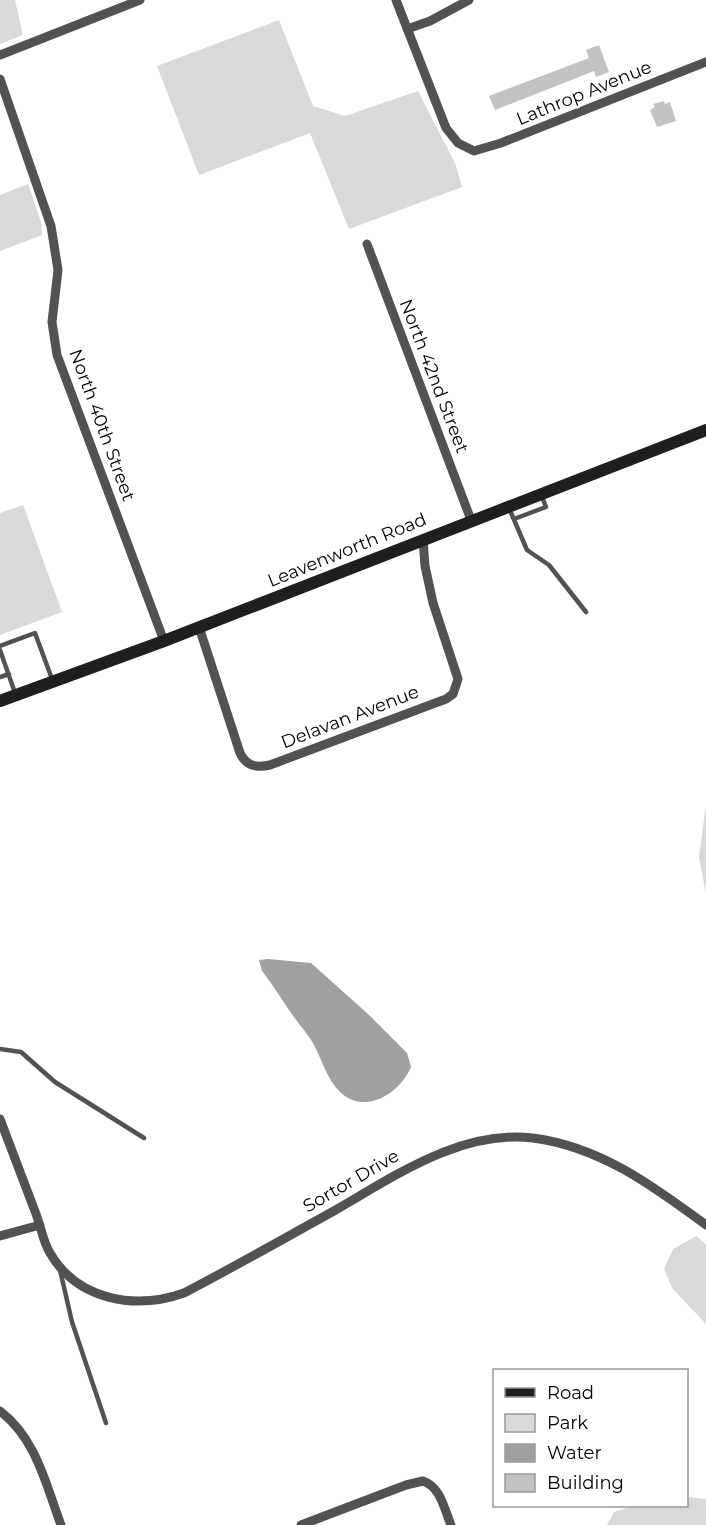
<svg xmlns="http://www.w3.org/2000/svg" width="706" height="1525" viewBox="0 0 706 1525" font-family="Montserrat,sans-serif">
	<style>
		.green { fill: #d9d9d9 }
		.water { fill: #a0a0a0 }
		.building { fill: #c2c2c2 }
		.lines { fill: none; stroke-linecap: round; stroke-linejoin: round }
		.lane { stroke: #525252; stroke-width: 4.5 }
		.street { stroke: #525252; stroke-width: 9 }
		.secondary { stroke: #1f1f1f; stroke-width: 12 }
		.labels { text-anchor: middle; stroke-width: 4.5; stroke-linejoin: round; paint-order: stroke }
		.street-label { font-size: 18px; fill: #000; stroke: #fff }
	</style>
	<rect width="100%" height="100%" fill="#fff"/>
	<!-- green -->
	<path class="green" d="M0,0h15l8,35 -23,9z
		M279,20l34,86 32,10 73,-25 37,72 7,24 -113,42 -39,-96 -111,42 -42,-109z
		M28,184l13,38 1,13 -42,16v-56z
		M23,505l39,107 -62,23v-122z
		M706,804v90l-7,-37z
		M696,1236l10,8v80l-34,-36 -8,-19 9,-20z
		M687,1497l19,2v26h-99l7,-13 19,-6h53z"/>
	<!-- water -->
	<path class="water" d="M268,959l43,4 57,51 39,39 4,14c-11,26 -46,49 -71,25 -14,-14 -18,-33 -27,-49 -5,-9 -13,-17 -19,-26 -11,-15 -20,-31 -32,-46l-3,-11z"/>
	<!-- building -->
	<path class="building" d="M599,45l10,27 -13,5 -2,-6 -99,39 -6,-14 100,-38 -3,-8z
		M664,101l1,3 5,-2 6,19 -19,6 -7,-17 5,-3 -2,-3z"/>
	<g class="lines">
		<!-- lane -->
		<path class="lane" d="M509,508l18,42 22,15 37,47
			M514,519l32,-12 -5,-13
			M0,646l35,-13 17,46
			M0,650l15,43
			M0,677l9,-3
			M0,1049l21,3 34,30 89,56
			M60,1270l12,52 34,101"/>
		<!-- street -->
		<path class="street" d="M396,0l50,128 12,15 16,8 27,-8 205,-81
			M407,29l23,-8 39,-21
			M0,55l140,-55
			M0,79l51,147 7,44 -6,52 5,33 107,286
			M367,244l104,276
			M199,627l41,126c6,13 16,15 30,12l176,-66 7,-5 5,-15 -25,-76 -8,-37 -2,-27
			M0,1119c12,32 24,64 36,95 5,13 7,28 14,39 28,48 86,57 134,40 50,-26 99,-54 148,-81 60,-34 128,-83 201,-74 68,9 120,48 173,87
			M0,1236l40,-11
			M0,1411c36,27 46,74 61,114
			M301,1525l105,-40 17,-4c18,6 21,28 28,44"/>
		<!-- secondary -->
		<path class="secondary" d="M0,701l164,-60 542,-211"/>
	</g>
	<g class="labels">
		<!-- street labels -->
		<g class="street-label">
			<text transform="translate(584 93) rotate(-22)" y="6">Lathrop Avenue</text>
			<text transform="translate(434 376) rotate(69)" y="6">North 42nd Street</text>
			<text transform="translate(102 425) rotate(70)" y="6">North 40th Street</text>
			<text transform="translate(347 550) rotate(-22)" y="6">Leavenworth Road</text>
			<text transform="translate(350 717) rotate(-21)" y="6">Delavan Avenue</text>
			<text transform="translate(351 1181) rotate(-30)" y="6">Sortor Drive</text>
		</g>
	</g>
	<!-- legend -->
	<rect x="493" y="1369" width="195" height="138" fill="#ffffff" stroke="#999999" stroke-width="1.5"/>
	<rect x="505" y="1388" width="30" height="9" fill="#1f1f1f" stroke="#999999" stroke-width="1.5"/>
	<text x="547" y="1399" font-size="18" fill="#000000">Road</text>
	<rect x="505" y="1414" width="30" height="18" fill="#d9d9d9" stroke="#999999" stroke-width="1.5"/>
	<text x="547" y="1429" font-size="18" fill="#000000">Park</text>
	<rect x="505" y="1444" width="30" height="18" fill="#a0a0a0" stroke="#999999" stroke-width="1.5"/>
	<text x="547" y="1459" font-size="18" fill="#000000">Water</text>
	<rect x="505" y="1474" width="30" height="18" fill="#c2c2c2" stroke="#999999" stroke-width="1.5"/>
	<text x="547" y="1489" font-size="18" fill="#000000">Building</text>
</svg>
